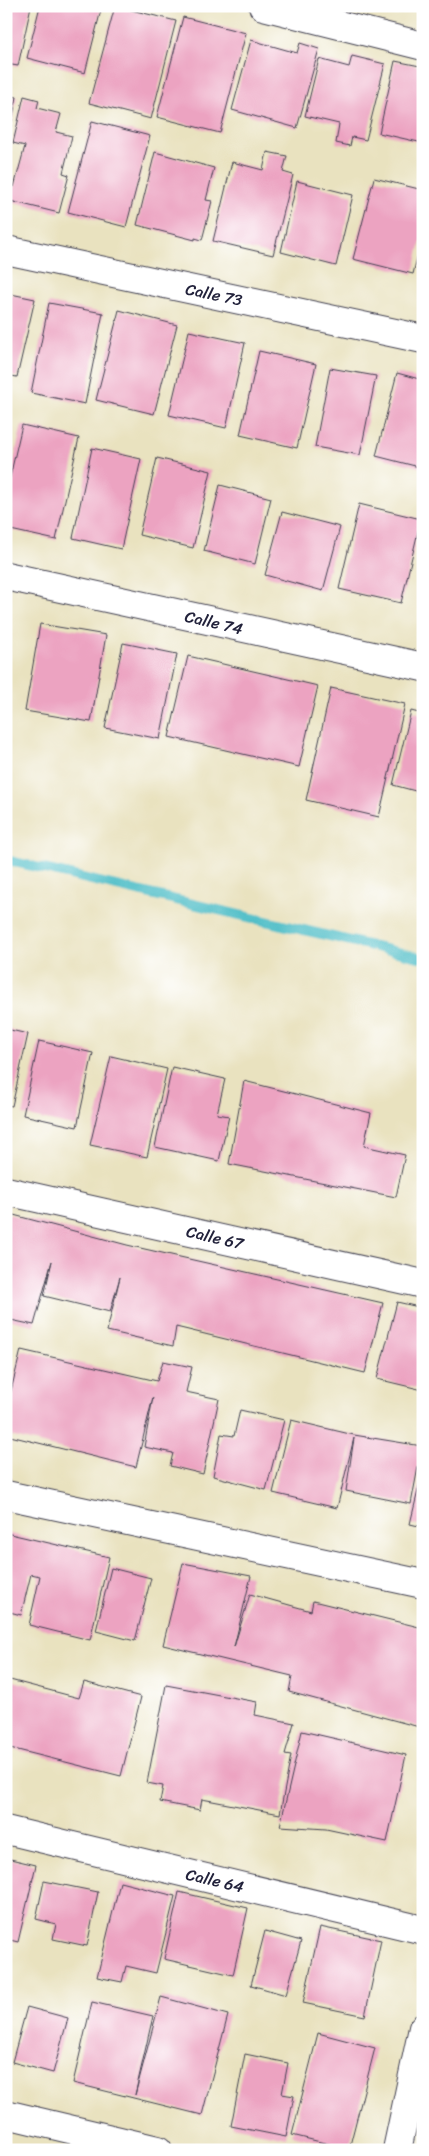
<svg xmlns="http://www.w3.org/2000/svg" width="429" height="2156" viewBox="0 0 429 2156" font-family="Sriracha,sans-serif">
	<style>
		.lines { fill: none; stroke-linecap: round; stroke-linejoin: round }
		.stream { stroke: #50bec7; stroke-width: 10 }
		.building { fill: #eca3c1 }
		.street-casing { stroke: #403f4f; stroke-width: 30 }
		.street { stroke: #fff; stroke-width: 28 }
		.labels { text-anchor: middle; stroke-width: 4.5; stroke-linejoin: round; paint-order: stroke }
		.street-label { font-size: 16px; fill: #22223b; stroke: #fff }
	</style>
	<rect width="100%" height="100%" fill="#fff"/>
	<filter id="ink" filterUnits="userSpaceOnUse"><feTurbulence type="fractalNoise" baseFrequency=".02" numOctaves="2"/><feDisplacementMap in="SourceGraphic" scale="10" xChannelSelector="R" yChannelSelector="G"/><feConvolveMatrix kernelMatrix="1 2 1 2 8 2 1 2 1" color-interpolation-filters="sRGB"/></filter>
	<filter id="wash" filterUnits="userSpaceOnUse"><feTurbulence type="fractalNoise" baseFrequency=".0096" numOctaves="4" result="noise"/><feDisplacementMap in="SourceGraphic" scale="20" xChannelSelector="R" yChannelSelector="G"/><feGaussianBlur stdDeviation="1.12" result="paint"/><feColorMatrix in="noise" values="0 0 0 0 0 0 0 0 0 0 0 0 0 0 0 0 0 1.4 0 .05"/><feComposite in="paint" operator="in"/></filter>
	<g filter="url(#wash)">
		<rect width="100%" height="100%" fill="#e9e2bf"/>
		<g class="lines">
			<!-- stream -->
			<path class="stream" d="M6,860l417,98"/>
		</g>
		<g id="blocks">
			<!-- building -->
			<path class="building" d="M6,6h25l-13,60 -12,-2z
				M40,6h62l-17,67 -58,-15z
				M115,6l61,15 -25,98 -62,-16z
				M183,17l63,16 -26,100 -63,-16z
				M251,40l46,13 3,-10 19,6 -22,79 -65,-18z
				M352,56l33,8 -19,76 -14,-3 -2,9 -14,-3 3,-19 -34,-8 14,-57 30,8z
				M423,59v84l-44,-10 16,-72 25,5z
				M6,95l11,2 -10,46h-1z
				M24,96l15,4 -2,8 24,6 -5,18 16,4 -9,37 6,2 -10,38 -53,-13v-14l8,1 11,-41 -12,-3z
				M92,121l58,15 -24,91 -58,-15z
				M155,152l59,16 -8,32 6,1 -10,39 -7,-2v2l-58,-15z
				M267,152l20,4 -4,16 10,3 -20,80 -60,-14 19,-79 31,8z
				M374,178l49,12v44l-10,40 -60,-15z
				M297,181l56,14 -17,71 -55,-14z
				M6,293l29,6 -18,78 -11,-2z
				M49,303l54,10 -18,91 -54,-11z
				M119,310l58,15 -23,89 -58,-14z
				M189,331l56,12 -19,85 -57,-13z
				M259,351l57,13 -19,84 -57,-13z
				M330,368l46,8 -16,79 -45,-8z
				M397,373l26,7v88l-47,-12z
				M22,425l57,13 -23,102 -50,-11v-35z
				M92,448l49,11 -20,90 -48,-11z
				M157,458l54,13 -18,77 -54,-13z
				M220,485l51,13 -16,66 -51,-13z
				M359,504l62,15 -20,84 -62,-14z
				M282,512l58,15 -17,64 -58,-16z
				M40,624l66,11 -15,87 -66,-11z
				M123,643l54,11 -17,85 -55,-11z
				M188,656l130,30 -19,81 -130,-30z
				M331,688l74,16 -26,113 -73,-17z
				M411,711l12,3v79l-30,-8z
				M6,1029l22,5 -16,72 -6,-1z
				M39,1041l54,12 -16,74 -54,-12z
				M111,1056l56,13 -20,88 -57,-12z
				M172,1067l53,12 -8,35 12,2 -10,45 -64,-14z
				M244,1081l127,32 -7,33 41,9 -9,42 -167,-33z
				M6,1213l121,32 256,58 -18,70 -189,-46 -3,19 -66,-15 13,-54 -10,35 -66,-16 8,-35 -18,64 -28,-6z
				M397,1302l26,6v82l-46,-11z
				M21,1350l136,31 6,-20 29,6 -6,25 33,7 -16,75 -33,-8 3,-13 -29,-6 9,-50 -17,70 -130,-32v-24z
				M240,1410l44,10 -18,70 -53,-14 8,-42 13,2z
				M291,1420l63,15 68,11 -11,58 -65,-13 8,-53 -17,70 -64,-15z
				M422,1474h1v53l-13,-3z
				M6,1533l103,24 -19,83 -61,-15 11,-49 -9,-2 -10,41 -15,-4z
				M183,1563l68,13 -17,71 16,-53 61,17 2,-10 110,27v100l-134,-36 3,-16 -129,-31z
				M111,1568l40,10 -16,63 -39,-10z
				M10,1680l69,18 5,-16 57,15 -20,79 -115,-29v-54z
				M166,1685l91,17 -2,13 39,8 -9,31 6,1 -11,59 -78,-15 -2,11 -40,-8 3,-16 -16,-3z
				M302,1731l104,24 -19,87 -61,-13 -46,-3z
				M6,1858l30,7 -18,77 -12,-3z
				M44,1881l54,11 -11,54 -34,-7 3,-15 -20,-5z
				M120,1882l55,14 -19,77 -30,-7 -4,16 -25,-5z
				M179,1892l69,16 -15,67 -69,-16z
				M320,1927l61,13 -16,76 -62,-13z
				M265,1931l36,10 -15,54 -35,-10z
				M161,1997l67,18 -26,100 -129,-32 19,-81 61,14 -18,79z
				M27,2007l41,11 -15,55 -41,-11z
				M318,2033l57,15 -26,101 -57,-14z
				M245,2054l43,9 -6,31 12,2 -8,41 -55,-11z"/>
		</g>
	</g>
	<g filter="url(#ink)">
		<use href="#blocks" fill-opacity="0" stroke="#403f4f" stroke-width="1"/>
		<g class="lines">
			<defs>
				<path id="street" d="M263,6l160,40
					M6,250l417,89
					M6,576l417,91
					M6,1191l417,93
					M6,1495l417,89
					M6,1830l417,100
					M6,2114l152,36
					M397,2150l26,-122"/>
			</defs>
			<!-- street casing -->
			<use href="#street" class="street-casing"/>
			<!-- street -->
			<use href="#street" class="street"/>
		</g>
	</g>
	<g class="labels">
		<!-- street labels -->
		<g class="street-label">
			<text transform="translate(214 294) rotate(12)" y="6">Calle 73</text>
			<text transform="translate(214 622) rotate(13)" y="6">Calle 74</text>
			<text transform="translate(215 1237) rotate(13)" y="6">Calle 67</text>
			<text transform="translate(215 1880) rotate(13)" y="6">Calle 64</text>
		</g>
	</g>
	<!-- margin -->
	<rect width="429" height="2156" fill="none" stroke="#fff" stroke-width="25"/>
</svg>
